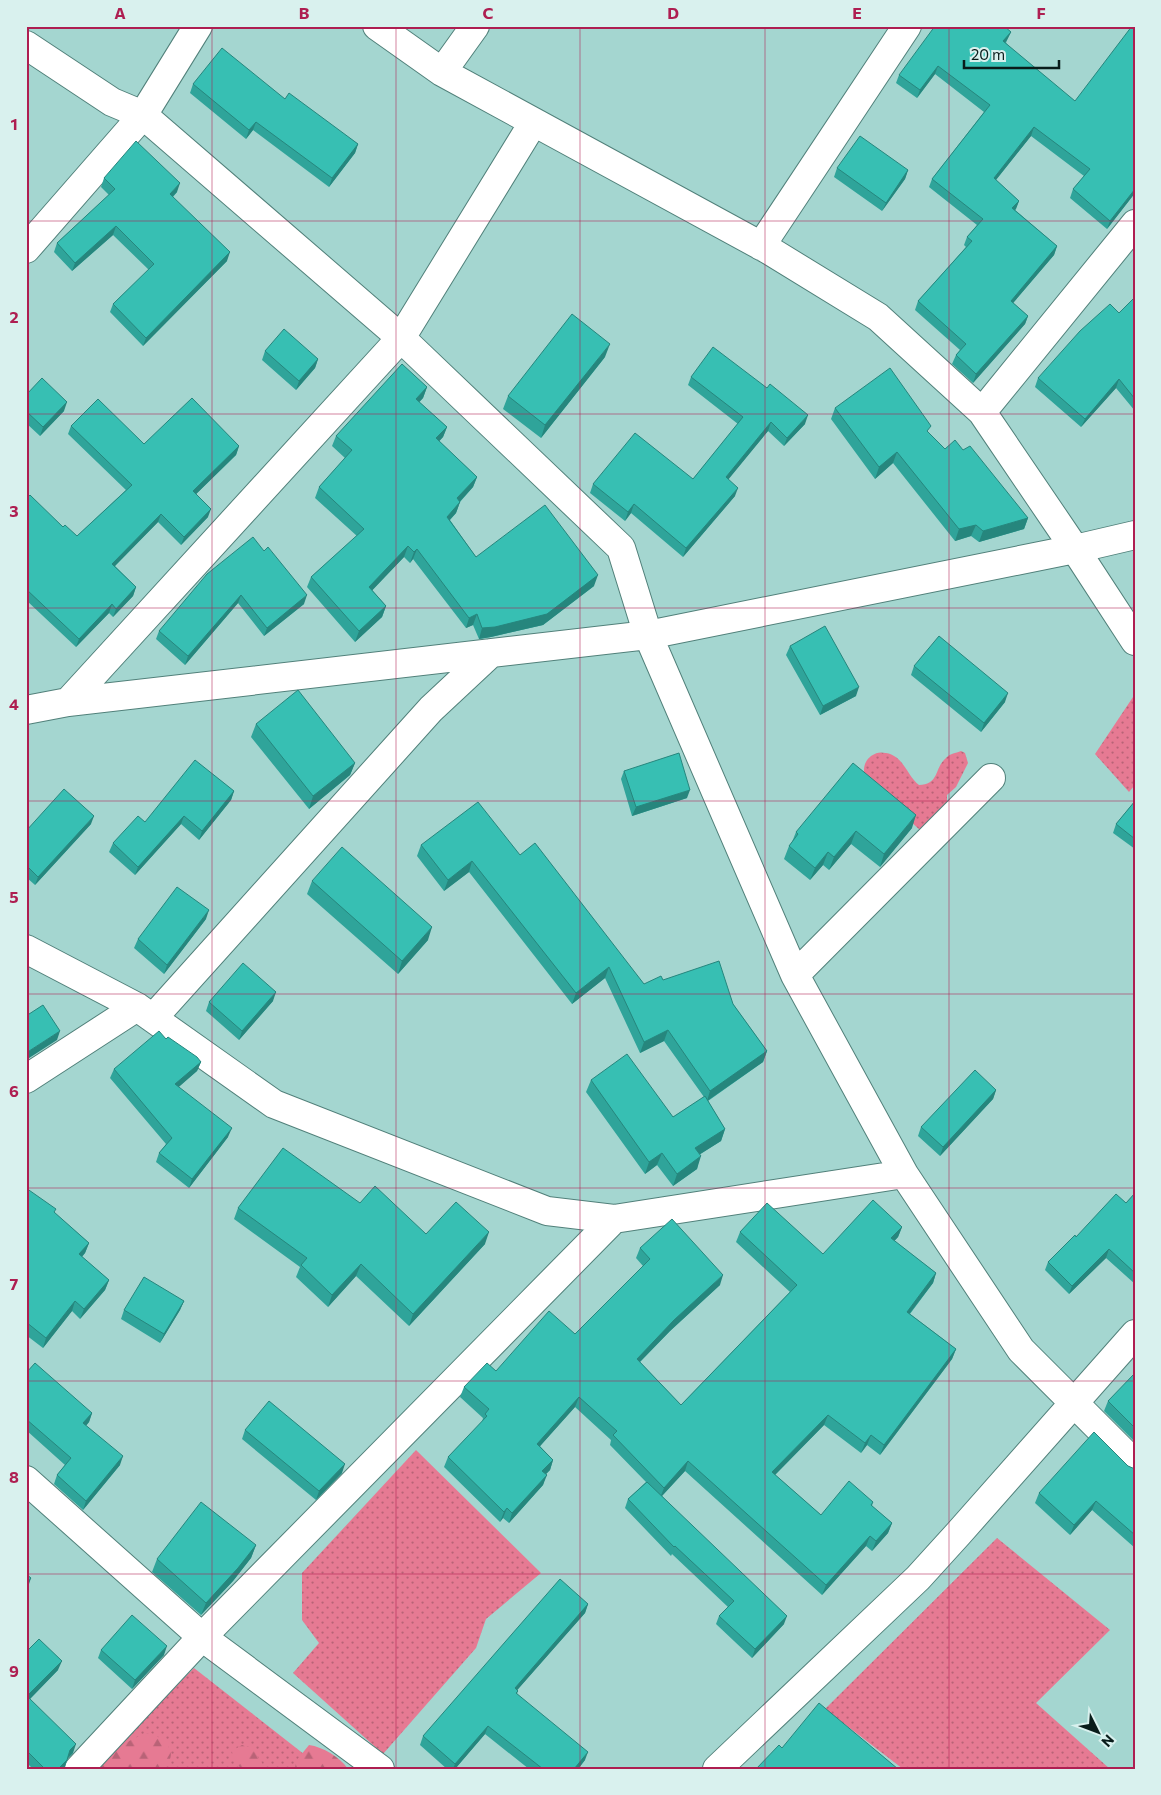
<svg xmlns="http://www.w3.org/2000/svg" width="1161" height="1795" viewBox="0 0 1161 1795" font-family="Commissioner,sans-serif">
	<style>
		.grass { fill: url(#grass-dots) }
		.forest { fill: url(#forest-firs) }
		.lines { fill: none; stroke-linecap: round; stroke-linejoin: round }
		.street-casing { stroke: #51807a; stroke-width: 30 }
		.street { stroke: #fff; stroke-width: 28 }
		.wall { fill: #2fa49a }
		.shaded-wall { fill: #26867d }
		.building { fill: #37bfb3; stroke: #26867d }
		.grid { fill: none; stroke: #ae1e51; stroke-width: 1; stroke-opacity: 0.55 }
		.neatline { fill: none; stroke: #ae1e51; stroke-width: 2 }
		.grid-label { font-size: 16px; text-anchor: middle; font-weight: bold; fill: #ae1e51 }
	</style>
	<defs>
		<pattern id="grass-dots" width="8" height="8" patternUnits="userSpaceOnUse" patternTransform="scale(1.25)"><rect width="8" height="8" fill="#e67a93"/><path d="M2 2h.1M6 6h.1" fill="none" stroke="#b96377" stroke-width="1.8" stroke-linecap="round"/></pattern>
		<pattern id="forest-firs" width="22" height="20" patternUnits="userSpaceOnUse" patternTransform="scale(1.25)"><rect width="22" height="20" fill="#e67a93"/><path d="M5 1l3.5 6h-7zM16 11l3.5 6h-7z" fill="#b96377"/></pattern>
	</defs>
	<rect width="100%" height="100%" fill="#a4d6d0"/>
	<!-- grass -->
	<path class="grass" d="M1135,694v91l-6,7 -34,-38z
		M961,751l4,2 3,10 -12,24 -9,8v15l-26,21 -34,-31 -21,-15c-2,-11 -5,-21 5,-29 6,-4 9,-4 15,-3 18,3 21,23 33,32 21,-1 15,-17 27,-27 3,-4 10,-5 15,-7z
		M416,1450l125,123 -55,46 -10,29 -93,106 -90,-81 26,-30 -17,-23v-47z
		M997,1538l113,92 -74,73 74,66h-207l-78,-60z
		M194,1668l129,101h-229z"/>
	<!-- forest -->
	<path class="forest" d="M151,1733c16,8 28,19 13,36h-64c12,-18 29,-32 51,-36z
		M242,1745l10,3 14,21h-27l1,-2 -7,-7 -1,-9z
		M309,1745c14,2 31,12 39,24h-53l1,-8z"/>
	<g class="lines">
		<defs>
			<path id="street" d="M377,26l65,46 325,177 111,68 104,95 93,137 60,92
				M26,45l86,57 31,13 258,223 220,210 27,87 147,340 109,199 117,176 114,114
				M442,72l33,-46
				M761,246l146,-220
				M26,249l117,-134 55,-89
				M982,412l153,-188
				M68,702l333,-364 132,-215
				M26,710l42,-8 580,-67 427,-86 60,-14
				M26,949l111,58 137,97 273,107 67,8 290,-45
				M795,975l196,-197
				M153,1018l278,-309 60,-56
				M26,1079l111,-72
				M26,1480l176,157 178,132
				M79,1769l123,-132 412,-418
				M717,1769l201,-191 40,-44 177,-200"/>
		</defs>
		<!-- street casing -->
		<use href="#street" class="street-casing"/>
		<!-- street -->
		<use href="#street" class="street"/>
	</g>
	<!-- wall -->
	<path class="wall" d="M1011,32l-4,8 -1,3 129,150 -28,36 -37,-31 3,-9 11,-13 -53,-40 -35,44 23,21 -4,9 42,36 -3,9 -41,48 15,13 -3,8 -52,59 -21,-19 4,-9 4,-5 -45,-40 3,-9 48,-54 -2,-2 3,-8 10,-12 -48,-38 3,-8 52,-67 -49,-38 -18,24 -21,-15 3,-8z
		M193,84l92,15 73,45 -3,9 -26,34 -76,-57 -7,9 -56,-46z
		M837,168l71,2 -3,9 -23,32 -48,-34z
		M104,178l73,14 -4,5 54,64 -84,85 -33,-34 3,-8 36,-34 -36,-35 -41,36 -18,-19 3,-9 52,-48 -8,-8z
		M1135,297v114l-19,-23 -35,39 -46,-40 3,-9 81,-65z
		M265,351l53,8 -3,9 -19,22 -34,-30z
		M605,357l-64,81 -38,-29 5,-13z
		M691,377l114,47 -21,22 -16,-15 -40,48 7,17 -52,61 -52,-44 -6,8 -35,-28 3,-9 100,-5 45,-55 -50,-39z
		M427,387l-4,11 -4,4 28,25 -4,10 -4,4 38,36 -4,10 -13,15 -4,11 -6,7 26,37 118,29 -51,39 -52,12 -12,2 -6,-14 -7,3 -53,-69 -3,4 -6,-6 -32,33 14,16 -4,11 -27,25 -48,-55 4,-10 46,-41 -42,-38 4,-11 26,-29 -13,-12 4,-10z
		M26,395l38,16 -24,25 -14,-13z
		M835,408l94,25 16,16 18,1 65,68 -4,11 -45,13 -8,-6 -16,5 -62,-78 -18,16 -44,-60z
		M71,426l73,18 95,2 -3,9 -40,39 12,23 -27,28 -23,-23 -43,44 21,21 -3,9 -20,21 -4,-4 -33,34 -50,-47v-101l37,28 14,9 49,-46 -58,-56z
		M264,551l40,53 -40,32 -26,-33 -53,62 -29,-26 3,-8z
		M790,646l66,50 -36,19 -34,-60z
		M914,666l91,36 -24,30 -70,-57z
		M256,724l99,39 -5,12 -41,34 -58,-72z
		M624,771l63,27 -55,18 -11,-37z
		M234,791l-3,9 -32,40 -18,-16 -46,51 -26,-23 4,-9 32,-21z
		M1135,801v48l-22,-16 3,-9z
		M91,824l-56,61 -9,-8v-46z
		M912,828l-32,39 -29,-23 -22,26 -6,-5 -13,15 -26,-21 5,-13 3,-4 4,-10z
		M421,845l99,10 124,129 19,-4 70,24 34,47 -4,11 -55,39 17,28 -4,12 -21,13 -3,15 -24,17 -16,-21 -12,9 -59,-82 5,-12 82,37 31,-20 -40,-56 -24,12 -35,-75 -33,26 -103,-132 -25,19 -27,-35z
		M312,881l116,59 -30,34 -91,-80z
		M206,919l-42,55 -30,-26 4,-9z
		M273,1001l-34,39 -33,-29 3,-9z
		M166,1039l35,23 -4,9 -19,16 50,50 -39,51 -33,-26 3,-9 7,-9 -56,-66 4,-9z
		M996,1090l-3,9 -53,57 -22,-20 3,-9z
		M26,1188l63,55 -4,10 -3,4 27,23 -4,10 -25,29 -8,-8 -29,37 -17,-13z
		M1135,1193v91l-29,-26 -37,36 -24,-24 3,-8 28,-25 50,-34z
		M360,1203l66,31 59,10 -76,82 -53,-50 -28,31 -32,-30 4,-10 -66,-48 4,-11z
		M902,1227l-4,10 -4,4 42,32 -3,10 -23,31 46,35 -4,10 -72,96 -13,-10 -6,8 -37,-28 -49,50 46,40 52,-13 -1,4 20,17 -4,10 -16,18 -6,-5 -44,49 -137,-124 -23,25 122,128 -32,34 -36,-34 3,-8 9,-9 -56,-53 -1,2 -46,-48 3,-9 18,-17 -36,-37 1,-5 -36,-33 -35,39 13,14 -3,10 -4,4 -3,11 -34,38 -6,-5 -3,4 -56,-55 4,-10 34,-35 1,-4 -23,-21 4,-10 32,-16 79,-37 68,-68 -7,-8 4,-10 80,37 -50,46 -30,31 41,43 109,-113 -54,-50 4,-10 83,22z
		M184,1301l-4,9 -20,33 -39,-24 3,-9z
		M26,1373l66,40 -3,9 -3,4 34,39 -37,45 -29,-26 3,-9 8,-10 -39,-35z
		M1135,1375v67l-31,-31 4,-10z
		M245,1430l97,43 -26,27 -74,-61z
		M1128,1466l7,3v79l-43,-38 -22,25 -35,-32 4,-10z
		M256,1545l-5,13 -18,23 -32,34 -49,-43 5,-13z
		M588,1604l-3,9 -68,77 1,1 -1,3 68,66 -7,9h-49l-44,-35 -30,35h-8l-27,-24 3,-9z
		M101,1650l63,5 -32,34 -34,-31z
		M26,1652l32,18 -28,29 43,54 -5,5 -4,11h-31l-7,-7z"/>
	<!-- shaded-wall -->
	<path class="shaded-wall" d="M1011,32l-4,8 -7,9 3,-8z
		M938,66l-3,8 -18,24 3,-8z
		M256,122l-3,8 -7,9 3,-9z
		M1034,127l-3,9 -40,50 3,-8z
		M358,144l-3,9 -26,34 3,-9z
		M908,170l-3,9 -23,32 4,-8z
		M180,183l-3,9 -10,10 3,-8z
		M1135,189v4l-28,36 3,-8z
		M1019,201l-3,8 -7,8 3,-9z
		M116,226l-3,9 -41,36 3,-8z
		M1057,246l-3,9 -46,54 3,-8z
		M230,252l-3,9 -84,85 3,-8z
		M1028,316l-3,8 -52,59 3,-9z
		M610,344l-5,13 -64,81 4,-13z
		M318,359l-3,9 -19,22 3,-9z
		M1119,379l-3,9 -35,39 4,-8z
		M427,387l-4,11 -11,12 4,-11z
		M67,402l-3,9 -24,25 3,-9z
		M808,415l-3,9 -21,22 3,-8z
		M771,422l-3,9 -45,55 3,-9z
		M447,427l-4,10 -11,12 4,-11z
		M239,446l-3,9 -46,45 3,-9z
		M897,452l-4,11 -18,16 4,-12z
		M477,477l-4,10 -20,22 4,-11z
		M738,488l-3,8 -52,61 3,-9z
		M460,502l-4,11 -13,14 4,-10z
		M634,504l-3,9 -6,8 3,-9z
		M211,509l-3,8 -27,28 3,-8z
		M161,514l-3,8 -49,50 3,-8z
		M1028,518l-4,11 -45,13 4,-11z
		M976,525l-5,11 -16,5 4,-12z
		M408,546l-4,11 -39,41 4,-11z
		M417,549l-4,10 -3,4 4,-11z
		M598,575l-4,11 -51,39 -52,12 -12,2 3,-11z
		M136,587l-3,9 -20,21 3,-8z
		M241,595l-3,8 -53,62 3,-9z
		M307,595l-3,9 -40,32 3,-8z
		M112,604l-3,9 -33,34 3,-8z
		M386,606l-4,11 -27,25 4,-11z
		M477,614l-4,11 -7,3 3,-10z
		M859,687l-3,9 -36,19 3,-9z
		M1008,693l-3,9 -24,30 3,-9z
		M355,763l-5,12 -41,34 4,-13z
		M690,790l-3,8 -55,18 4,-9z
		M234,791l-3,9 -32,40 3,-9z
		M916,815l-4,13 -32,39 4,-13z
		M94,816l-3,8 -56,61 3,-8z
		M184,816l-3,8 -46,51 3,-8z
		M856,831l-5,13 -22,26 5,-13z
		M828,852l-5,13 -13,15 5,-12z
		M472,861l-3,11 -25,19 4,-11z
		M209,910l-3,9 -42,55 3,-9z
		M432,927l-4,13 -30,34 4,-13z
		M609,967l-4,11 -33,26 4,-11z
		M276,992l-3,9 -34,39 3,-9z
		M668,1030l-4,11 -24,12 4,-11z
		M60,1031l-3,9 -31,20v-7z
		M767,1051l-4,11 -56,39 3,-10z
		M201,1062l-4,9 -25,22 3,-9z
		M996,1090l-3,9 -53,57 3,-9z
		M232,1128l-4,9 -39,51 3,-9z
		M725,1129l-4,12 -30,19 4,-12z
		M662,1153l-5,12 -12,9 4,-12z
		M701,1156l-4,13 -24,17 4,-12z
		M902,1227l-4,10 -11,12 4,-11z
		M489,1232l-4,12 -76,82 4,-12z
		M89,1243l-4,10 -10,11 4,-10z
		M1109,1249l-3,9 -37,36 3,-8z
		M361,1264l-5,12 -28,31 4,-12z
		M936,1273l-3,10 -30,39 4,-10z
		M723,1275l-3,10 -50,46 -37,38 4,-10 37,-39z
		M109,1280l-4,10 -25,29 4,-10z
		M75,1301l-3,10 -29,37 3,-10z
		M184,1301l-4,9 -20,33 4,-9z
		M956,1349l-4,10 -72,96 4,-10z
		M579,1397l-4,10 -42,47 4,-10z
		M92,1413l-3,9 -9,10 3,-9z
		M828,1415l-4,10 -56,57 4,-10z
		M871,1435l-4,10 -6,8 4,-10z
		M123,1456l-3,9 -37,45 3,-9z
		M553,1460l-3,10 -11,11 3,-10z
		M688,1461l-3,10 -25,27 4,-10z
		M345,1464l-3,9 -26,27 3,-9z
		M547,1475l-4,10 -34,38 3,-10z
		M1096,1501l-4,9 -22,25 4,-10z
		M507,1508l-4,10 -3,4 4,-10z
		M892,1523l-4,10 -16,18 4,-10z
		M870,1536l-4,10 -44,49 4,-10z
		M256,1545l-5,13 -18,23 -32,34 5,-12z
		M31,1578l-3,9 -2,2v-5z
		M588,1604l-3,9 -73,83 3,-8z
		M787,1616l-3,8 -32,34 3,-9z
		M167,1646l-3,9 -32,34 3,-9z
		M62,1661l-4,9 -32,33 1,-7z
		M488,1726l-3,8 -30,35h-2l2,-5z
		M76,1744l-3,9 -6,6 3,-9z
		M588,1752l-3,8 -7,9h-4z
		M67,1760l-3,9h-6z"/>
	<!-- building -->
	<path class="building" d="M935,26h69l7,6 -8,9 72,60 57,-75h3v163l-25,32 -37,-32 17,-20 -56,-42 -40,51 25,23 -7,7 45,38 -46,55 17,15 -52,58 -20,-19 10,-11 -48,-43 54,-60 -5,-4 16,-18 -51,-40 58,-74 -52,-39 -18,24 -21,-15z
		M222,48l63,51 4,-6 69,51 -26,34 -76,-56 -7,8 -56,-46z
		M860,136l48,34 -22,33 -49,-35z
		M136,141l44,42 -10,11 60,58 -84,86 -33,-34 41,-40 -38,-38 -41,37 -18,-20 58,-54 -11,-11z
		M1135,297v102l-16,-20 -34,40 -47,-41 42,-47 30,-27 9,9z
		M572,314l38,30 -65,81 -37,-29z
		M284,329l34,30 -19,22 -34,-30z
		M713,347l54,41 3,-4 38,31 -21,23 -16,-16 -45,55 12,11 -52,60 -52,-44 -6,8 -35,-28 42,-51 58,46 50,-62 -52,-40z
		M402,364l25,23 -11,12 31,28 -11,11 41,39 -20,21 3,4 -13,15 29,40 69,-52 53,70 -51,39 -52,13 -13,1 -5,-14 -8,4 -52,-69 -3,3 -6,-6 -39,41 17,19 -27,25 -48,-54 53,-48 -45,-42 33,-37 -16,-14z
		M890,368l41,58 -4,5 18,18 10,-9 8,10 7,-4 58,72 -45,13 -7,-6 -17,4 -62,-77 -18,15 -44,-59z
		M42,378l25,24 -24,25 -17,-16v-16z
		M192,398l47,48 -46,45 18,18 -27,28 -23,-23 -49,50 24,23 -20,22 -4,-5 -33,35 -53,-50v-90l4,-4 33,32 2,-2 12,11 55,-51 -61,-59 27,-27 46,45z
		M253,537l11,14 4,-4 39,48 -40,33 -26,-33 -53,61 -29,-25 48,-57z
		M825,626l34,61 -36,19 -33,-60z
		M939,636l69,57 -24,30 -70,-57z
		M298,690l57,73 -42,33 -57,-72z
		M679,753l11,37 -54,17 -12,-36z
		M195,760l39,31 -32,40 -18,-15 -46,51 -25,-24 25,-27 7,6z
		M853,763l63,52 -32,39 -28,-23 -22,26 -6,-5 -13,16 -26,-22 9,-12 -2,-2z
		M64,789l30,27 -56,61 -12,-12v-34z
		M1135,801v38l-19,-15z
		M478,802l42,53 15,-12 109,141 17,-8 2,4 56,-19 14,43 34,47 -57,40 -42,-61 -24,12 -35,-75 -33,26 -104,-132 -24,19 -27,-35z
		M342,847l90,80 -30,34 -90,-80z
		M177,887l32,23 -42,55 -29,-26z
		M243,963l33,29 -34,39 -33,-29z
		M43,1005l17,26 -34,22v-37z
		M159,1031l7,8 2,-2 29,20 4,5 -26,22 57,44 -40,51 -33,-26 13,-15 -58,-69z
		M627,1054l46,63 32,-21 20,33 -30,19 6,8 -24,18 -15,-21 -13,9 -58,-82z
		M975,1070l21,20 -53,57 -22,-20z
		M283,1148l77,55 15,-17 51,48 30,-32 33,30 -76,82 -52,-50 -29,31 -31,-30 6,-7 -69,-50z
		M26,1188l30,21 -2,3 35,31 -10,11 30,26 -25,29 -9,-8 -29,37 -20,-16z
		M1135,1193v80l-26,-24 -37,37 -24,-24 27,-27 1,2 40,-43 10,9z
		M873,1200l29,27 -11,11 45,35 -29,39 49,37 -72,96 -13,-10 -6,8 -37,-28 -56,57 49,43 28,-34 24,21 -2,3 21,18 -16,18 -6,-5 -44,49 -138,-124 -24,27 -51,-53 4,-4 -38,-34 -42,47 16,16 -11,11 5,4 -35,38 -5,-5 -3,4 -56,-55 39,-41 -2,-2 4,-5 -25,-22 23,-24 9,8 53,-60 26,23 75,-75 -10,-11 32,-29 51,56 -49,45 -37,39 44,46 116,-120 -57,-53 27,-29 56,51z
		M144,1277l40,24 -20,33 -40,-24z
		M35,1363l57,50 -9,10 40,33 -37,45 -29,-26 14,-17 -45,-39v-46z
		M1134,1374l1,1v53l-27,-27z
		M269,1401l76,63 -26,27 -74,-61z
		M1094,1432l34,34 7,3v66l-39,-34 -22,24 -35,-32z
		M647,1482l140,134 -32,33 -36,-33 15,-15 -59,-55 -1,1 -46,-48z
		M201,1502l55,43 -18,23 -32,35 -49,-44z
		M26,1574l5,4 -5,6z
		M560,1579l28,25 -73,84 3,3 -2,2 72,59 -14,17h-31l-55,-43 -33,38 -32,-28z
		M132,1615l35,31 -32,34 -34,-30z
		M39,1639l23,22 -35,35 49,48 -6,6 -3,10 -9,9h-13l-19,-19v-98z
		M819,1703l79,66h-142l23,-24 3,3z"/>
	<!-- grid -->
	<path class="grid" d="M212,26v1743M396,26v1743M580,26v1743M765,26v1743M949,26v1743M26,221h1109M26,414h1109M26,608h1109M26,801h1109M26,994h1109M26,1188h1109M26,1381h1109M26,1574h1109"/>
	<!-- border -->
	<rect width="1161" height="1795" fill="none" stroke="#d9f1ee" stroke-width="55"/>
	<!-- north arrow -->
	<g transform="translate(1098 1732) rotate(132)" stroke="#d9f1ee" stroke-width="4" paint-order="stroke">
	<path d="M0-4L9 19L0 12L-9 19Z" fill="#091c1a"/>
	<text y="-8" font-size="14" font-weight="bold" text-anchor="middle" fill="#091c1a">N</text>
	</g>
	<!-- scale -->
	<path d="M964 60v8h95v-8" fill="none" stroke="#091c1a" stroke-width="2.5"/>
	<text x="971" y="60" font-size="15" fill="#091c1a" stroke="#d9f1ee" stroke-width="4" paint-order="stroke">20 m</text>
	<rect x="28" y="28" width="1106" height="1740" class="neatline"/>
	<g class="grid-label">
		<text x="120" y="19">A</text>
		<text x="304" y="19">B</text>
		<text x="488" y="19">C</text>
		<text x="673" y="19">D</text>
		<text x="857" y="19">E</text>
		<text x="1041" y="19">F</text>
		<text x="14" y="130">1</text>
		<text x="14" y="323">2</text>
		<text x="14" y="517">3</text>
		<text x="14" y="710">4</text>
		<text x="14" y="903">5</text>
		<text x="14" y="1097">6</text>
		<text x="14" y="1290">7</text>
		<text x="14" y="1483">8</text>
		<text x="14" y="1677">9</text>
	</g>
</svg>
